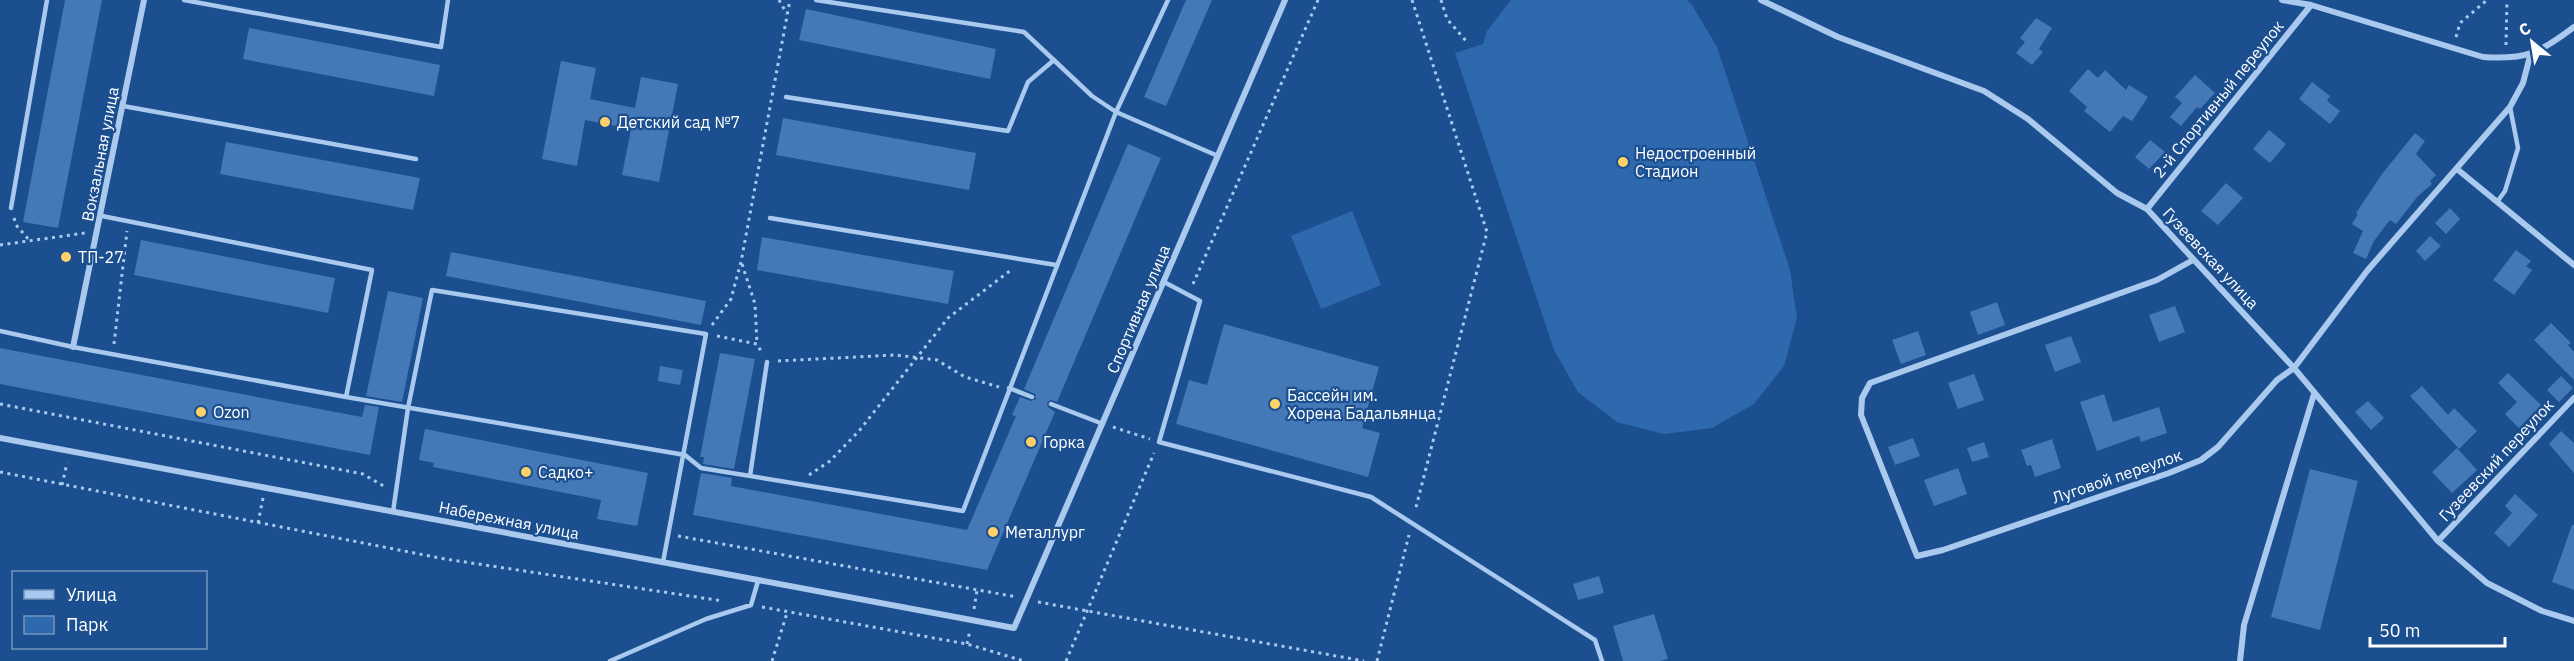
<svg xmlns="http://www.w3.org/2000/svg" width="2574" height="661" viewBox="0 0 2574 661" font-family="'IBM Plex Sans',sans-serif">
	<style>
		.green { fill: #2e69ad }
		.building { fill: #4478b7 }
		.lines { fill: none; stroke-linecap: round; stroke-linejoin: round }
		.path { stroke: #a9c9ee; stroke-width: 3; stroke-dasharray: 3 4.5; stroke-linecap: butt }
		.service { stroke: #a9c9ee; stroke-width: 4.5 }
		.minor { stroke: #a9c9ee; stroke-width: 6 }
		.poi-dot { fill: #ffd166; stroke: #1b4f8f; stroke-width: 2 }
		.labels { text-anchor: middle; stroke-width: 4.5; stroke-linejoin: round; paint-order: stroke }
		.street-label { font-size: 16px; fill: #fff; stroke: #1b4f8f }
		.poi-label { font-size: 16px; fill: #fff; stroke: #1b4f8f; text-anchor: start }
	</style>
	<rect width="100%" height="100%" fill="#1b4f8f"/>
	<!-- green -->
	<path class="green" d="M1511,0h176l5,5 25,42 73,223 7,48 -13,48 -30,38 -42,24 -48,6 -47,-12 -39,-30 -24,-42 -99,-297 28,-9 4,-13z
		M1352,211l29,74 -60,24 -30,-73z"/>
	<!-- building -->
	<path class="building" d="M65,0h37l-44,228 -35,-6z
		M1186,0h26l-46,106 -22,-9z
		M806,9l190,40 -6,30 -191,-39z
		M2036,18l16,10 -13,21 4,3 -11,13 -16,-12 9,-11 -5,-4z
		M249,28l191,37 -6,31 -191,-37z
		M561,61l35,7 -6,31 45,9 6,-31 37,7 -19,98 -37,-7 9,-46 -46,-9 -8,46 -35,-7z
		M2088,69l10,9 7,-8 21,20 3,-5 19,12 -16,24 -9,-5 -13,16 -26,-21 3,-4 -18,-16z
		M2195,75l20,18 -15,16 -3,-2 -16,19 -11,-9 12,-14 -7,-6z
		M2312,82l18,14 -3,5 13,10 -10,13 -31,-25z
		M783,118l193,35 -7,37 -193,-35z
		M2269,130l17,14 -16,19 -17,-14z
		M2415,133l10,8 -9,13 20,21 -6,6 2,3 -14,12 -22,28 -6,-4 -16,21 -8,18 -13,-6 10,-22 -11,-7 6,-10 -2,-1 26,-39z
		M2150,140l15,12 -16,17 -14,-12z
		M226,142l194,36 -7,32 -193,-36z
		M1128,144l33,14 -104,244 -6,-2 -4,2 1,5 7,5 -68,158 -294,-55 8,-42 31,5 -1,8 236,44 49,-114 -4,-1 8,-18 11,4 5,-2 -1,-5 -11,-5z
		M2226,183l17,15 -25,27 -17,-14z
		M2450,208l10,11 -14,15 -11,-11z
		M2430,236l11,10 -16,15 -9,-10z
		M762,237l192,34 -6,33 -191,-34z
		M141,240l194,38 -7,35 -194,-38z
		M2516,250l15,11 -5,5 6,4 -18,25 -21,-15z
		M451,252l255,49 -5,24 -255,-49z
		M388,291l35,7 -21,104 -36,-6z
		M1997,302l8,23 -27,10 -8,-23z
		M2175,306l10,26 -26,10 -10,-27z
		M2551,323l20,20 -3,2 6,7v28l-40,-40z
		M1224,324l155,43 -17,61 18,5 -12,44 -192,-53 13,-44 18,5z
		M1918,331l8,24 -25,9 -9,-24z
		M2071,336l10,26 -26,10 -10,-27z
		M0,348l362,69 3,-12 14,2 -9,48 -370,-71z
		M720,353l35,6 -21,110 -31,-5 1,-7h-4z
		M660,366l23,4 -3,15 -22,-4z
		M2508,373l33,32 -22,23 -14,-14 12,-12 -19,-19z
		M1974,374l10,26 -26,9 -10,-26z
		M2561,376l12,12 -14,14 -12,-12z
		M2422,386l26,29 6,-7 23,23 -18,18 -49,-53z
		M2104,394l9,28 46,-15 8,26 -26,9 -2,-6 -42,15 -17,-49z
		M2368,401l16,17 -13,12 -16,-18z
		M425,429l223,44 -11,53 -40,-7 4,-19 -168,-33 1,-4 -15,-3z
		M2561,431l13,12v30l-25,-29z
		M1913,438l7,18 -25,9 -7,-18z
		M2052,439l9,29 -26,9 -4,-12 -4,1 -6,-16z
		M1984,442l5,15 -17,5 -5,-14z
		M2457,448l20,22 -25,23 -20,-21z
		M1958,468l9,26 -33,12 -10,-26z
		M2310,469l48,12 -38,149 -49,-13z
		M2515,494l23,21 -29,32 -15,-14 18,-20 -7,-7z
		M2572,525h2v65l-22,-8z
		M1599,576l5,17 -26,7 -5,-16z
		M1654,614l14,45 -8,2h-37l-10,-35z"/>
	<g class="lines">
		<!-- path -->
		<path class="path" d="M779,0l8,14
			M1412,0l75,232 -72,279
			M1441,0l6,19 20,23
			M2456,37l4,-14 27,-23
			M2506,45l1,-45
			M14,218l2,7 14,16
			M0,245l85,-12
			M742,264l13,40 2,40
			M1193,284l125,-284
			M712,325l19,-26 10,-37 49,-262
			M717,336l40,8 5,9
			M114,344l13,-113
			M778,361l117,-6 42,5 28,17 34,10
			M0,404l363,70 24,14
			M1113,427l37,12
			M0,472l445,87 278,42
			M809,475l21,-14 29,-30 89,-113 63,-48
			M62,485l5,-22
			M258,523l5,-25
			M678,536l339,61
			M1038,602l326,59
			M762,607l205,37 57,17
			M974,609l3,-19
			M967,644l3,-14
			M772,661l15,-48
			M1066,661l88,-208
			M1377,661l32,-126"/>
		<!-- service -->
		<path class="service" d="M184,0l257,47 7,-47
			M816,0l208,32 68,64 24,16 102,44
			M786,97l222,34 20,-49 26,-22
			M123,106l293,53
			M2497,202l8,-11 13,-43 -8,-41
			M11,208l36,-208
			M770,218l286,47
			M1164,282l36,19 -41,141 212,55 224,143 7,21
			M0,331l73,16 273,50 26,-127 -270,-54
			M1009,388l23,9
			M346,397l339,58 16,13 262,43 153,-399 52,-112
			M1051,404l52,20
			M750,476l17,-114
			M393,512l15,-104 24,-118 274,44 -43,228
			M610,661l96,-42 45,-14 7,-24"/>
		<!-- minor -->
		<path class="minor" d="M1761,0l77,37 146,54 44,28 89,74 30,16 147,159 144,173 49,42 55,28 32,10
			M2282,0l29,5 172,52c43,3 57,-4 91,-30
			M2457,169l117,96
			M2147,209l164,-204
			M2193,260l-36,20 -287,103 -8,15 -1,17 56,141 26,-6 226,-77 32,-13 17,-13 59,-67 17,-12 73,-97 143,-164 13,-24 7,-27
			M73,347l71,-347
			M0,438l1014,190 271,-628
			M2438,541l136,-143
			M2240,661l4,-36 70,-231"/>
	</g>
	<!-- markers -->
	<g class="poi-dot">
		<circle cx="605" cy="122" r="6"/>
		<circle cx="1623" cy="162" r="6"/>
		<circle cx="66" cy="257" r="6"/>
		<circle cx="1275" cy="404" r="6"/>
		<circle cx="201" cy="412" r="6"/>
		<circle cx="1031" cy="442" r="6"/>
		<circle cx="526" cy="472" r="6"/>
		<circle cx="993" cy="532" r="6"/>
	</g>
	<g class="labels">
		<!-- street labels -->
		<g class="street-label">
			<text transform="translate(2218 99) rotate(-51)" y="6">2-й Спортивный переулок</text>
			<text transform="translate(100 154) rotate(-79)" y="6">Вокзальная улица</text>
			<text transform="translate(2211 258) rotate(47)" y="6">Гузеевская улица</text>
			<text transform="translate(1138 309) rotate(-67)" y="6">Спортивная улица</text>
			<text transform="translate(2496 460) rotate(-47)" y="6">Гузеевский переулок</text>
			<text transform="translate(2117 476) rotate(-19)" y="6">Луговой переулок</text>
			<text transform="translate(509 520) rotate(11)" y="6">Набережная улица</text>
		</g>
		<!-- poi labels -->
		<g class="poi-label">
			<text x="617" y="128">Детский сад №7</text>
			<text x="1635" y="159">Недостроенный<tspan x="1635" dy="18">Стадион</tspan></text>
			<text x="78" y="263">ТП-27</text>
			<text x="1287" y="401">Бассейн им.<tspan x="1287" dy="18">Хорена Бадальянца</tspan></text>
			<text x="213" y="418">Ozon</text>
			<text x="1043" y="448">Горка</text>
			<text x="538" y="478">Садко+</text>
			<text x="1005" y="538">Металлург</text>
		</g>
	</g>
	<!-- legend -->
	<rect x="12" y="571" width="195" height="78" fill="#1b4f8f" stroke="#7695bc" stroke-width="1.5"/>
	<rect x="24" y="590" width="30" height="9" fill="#a9c9ee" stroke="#7695bc" stroke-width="1.5"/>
	<text x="66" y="601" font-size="18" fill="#ffffff">Улица</text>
	<rect x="24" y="616" width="30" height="18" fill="#2e69ad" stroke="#7695bc" stroke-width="1.5"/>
	<text x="66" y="631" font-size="18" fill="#ffffff">Парк</text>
	<!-- north arrow -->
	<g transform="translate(2532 42) rotate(330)" stroke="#1b4f8f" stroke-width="4.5" paint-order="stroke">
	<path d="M0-4.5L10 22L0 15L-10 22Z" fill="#ffffff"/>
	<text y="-9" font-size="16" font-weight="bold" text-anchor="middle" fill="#ffffff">С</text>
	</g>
	<!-- scale -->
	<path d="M2370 637v9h135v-9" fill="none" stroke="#ffffff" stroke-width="3"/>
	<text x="2379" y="637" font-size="18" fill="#ffffff" stroke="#1b4f8f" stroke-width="4.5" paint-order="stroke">50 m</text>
</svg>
